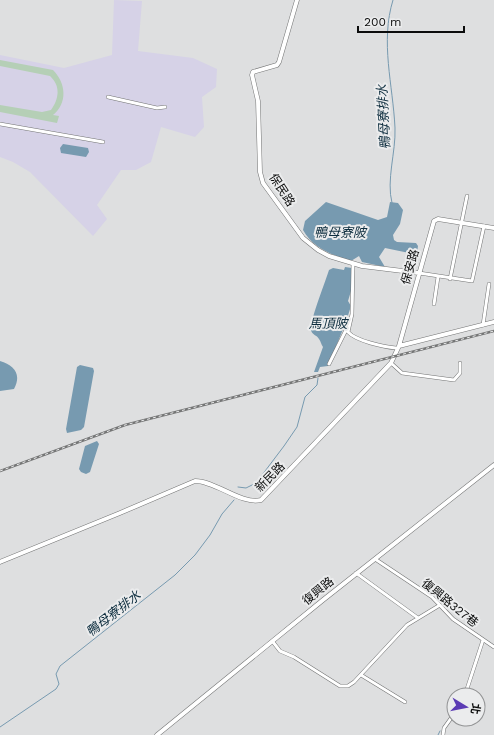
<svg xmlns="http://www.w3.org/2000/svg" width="494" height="735" viewBox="0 0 494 735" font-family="'Work Sans','Noto Sans TC',sans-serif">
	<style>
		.education { fill: #d6d2e7 }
		.green { fill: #b5cfb6 }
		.water { fill: #779ab0 }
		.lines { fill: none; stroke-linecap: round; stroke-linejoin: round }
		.stream { stroke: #779ab0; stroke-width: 1 }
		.street-casing { stroke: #737474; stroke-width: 4 }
		.secondary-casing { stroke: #737474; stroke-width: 5 }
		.street { stroke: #fff; stroke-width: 3 }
		.secondary { stroke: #fff; stroke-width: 4 }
		.rail-casing { stroke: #757676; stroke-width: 2.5 }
		.rail { stroke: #ebeced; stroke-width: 1; stroke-dasharray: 3; stroke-linecap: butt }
		.labels { text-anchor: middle; stroke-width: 4; stroke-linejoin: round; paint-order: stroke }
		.street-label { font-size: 12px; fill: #0b0c0c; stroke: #ebeced }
		.water-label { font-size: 13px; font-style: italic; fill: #0d2d3e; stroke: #ebeced }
	</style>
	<rect width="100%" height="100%" fill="#dedfe0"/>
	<!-- education -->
	<path class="education" d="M114,0l28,1 -4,50 55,7 24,11 -1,18 -14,10 2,30 -9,10 -34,-10 -10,35 -15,8h-15l-24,35 10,14 -14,17 -63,-64 -17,-10 -13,-5v-102l64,13 48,-13z"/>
	<!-- green -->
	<path class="green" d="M0,60l53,10c13,13 15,33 0,45l6,1 -2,7 -57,-11v-7l42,7 9,-2c8,-11 10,-24 -1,-34l-50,-10z"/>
	<!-- water -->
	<path class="water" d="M63,144l25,4 1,4 -3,5 -25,-4 -1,-5z
		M326,202l52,18 9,-3 3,-15 8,1 5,7 -3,14 -7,11 1,5 3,2 19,1 2,3 -1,6 -3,2 -29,-6 -6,9 6,10 -23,-5 -3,-6 -8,5c-19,-6 -38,-13 -48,-31l2,-9z
		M345,267l7,1 -1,23 -3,10 3,5 -5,16 -18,44 -8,1 -2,5h-4l9,-25c-2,-3 -2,-5 -4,-8 -2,-4 -7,-4 -8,-9 -2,-7 15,-50 18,-60l4,-2 11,2z
		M0,361c14,4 22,13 14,28l-14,2z
		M80,365l13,3 1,3 -10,56 -3,3 -14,3 -1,-4 11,-62z
		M97,441l2,3 -9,28 -4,2 -5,-2 -2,-3 6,-23z"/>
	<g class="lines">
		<!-- stream -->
		<path class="stream" d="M392,203c-6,-23 4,-51 3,-75 -2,-43 -15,-86 -2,-128
			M238,487l8,1 10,-5 28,-37 13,-19 8,-30 12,-12 1,-7
			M0,727l56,-38 3,-5 -3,-10 4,-8 115,-91 20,-20 15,-20 12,-21 12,-14
			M438,735l2,-4"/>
		<defs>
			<path id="street" d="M108,97l49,11 8,-1
				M0,124l103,18
				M353,264l-1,50 -4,18c8,9 36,15 48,16
				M419,273l53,8 12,-55
				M450,279l17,-83
				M434,304l4,-27
				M483,325l6,-41
				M391,363l11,10 52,7 6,-7v-10
				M329,364l18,-36
				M375,559l57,38 21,22 41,28
				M356,573l62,45
				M273,642l7,9 14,6 46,29h8l6,-4 53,-57 33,-20
				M361,675l44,27
				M465,695l18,-55
				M443,735l1,-7 10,-14"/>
			<path id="secondary" d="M297,0l-18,62 -2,3 -24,7 -1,3 6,26 2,71 3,11 40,55 15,12 11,6 33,10 57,7
				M399,346l35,-125 4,-2 56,9
				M0,562l120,-49 75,-32c21,0 46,24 66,19l130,-137 8,-17 95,-24
				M157,735l166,-135 171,-135"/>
		</defs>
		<!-- street casing -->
		<use href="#street" class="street-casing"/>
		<!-- secondary casing -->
		<use href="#secondary" class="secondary-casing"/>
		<!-- street -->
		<use href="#street" class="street"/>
		<!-- secondary -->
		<use href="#secondary" class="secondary"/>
		<defs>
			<path id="rail" d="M0,471l125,-46 369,-94"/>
		</defs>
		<!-- rail casing -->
		<use href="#rail" class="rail-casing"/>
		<!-- rail -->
		<use href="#rail" class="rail"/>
	</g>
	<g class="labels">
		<!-- street labels -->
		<g class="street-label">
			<text transform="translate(282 190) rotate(57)" y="4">保民路</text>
			<text transform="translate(410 267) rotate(-74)" y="4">保安路</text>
			<text transform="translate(270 477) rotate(-45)" y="4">新民路</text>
			<text transform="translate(318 591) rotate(-39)" y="4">復興路</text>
			<text transform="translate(450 603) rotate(39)" y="4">復興路327巷</text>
		</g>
		<!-- water labels -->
		<g class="water-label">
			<text transform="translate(383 117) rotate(-93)" y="5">鴨母寮排水</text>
			<text x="340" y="237">鴨母寮陂</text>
			<text x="328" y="328">馬頂陂</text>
			<text transform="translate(113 613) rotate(-38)" y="5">鴨母寮排水</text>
		</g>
	</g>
	<!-- north arrow -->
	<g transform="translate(466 707) rotate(100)"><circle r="19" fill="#ebeced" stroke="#919293"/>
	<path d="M0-3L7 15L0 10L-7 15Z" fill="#5c3cb4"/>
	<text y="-6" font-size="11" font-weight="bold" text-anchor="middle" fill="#0b0c0c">北</text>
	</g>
	<!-- scale -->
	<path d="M358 26v6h106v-6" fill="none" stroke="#0b0c0c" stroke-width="2"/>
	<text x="364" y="26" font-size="12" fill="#0b0c0c" stroke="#ebeced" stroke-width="3" paint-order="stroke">200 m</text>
</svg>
